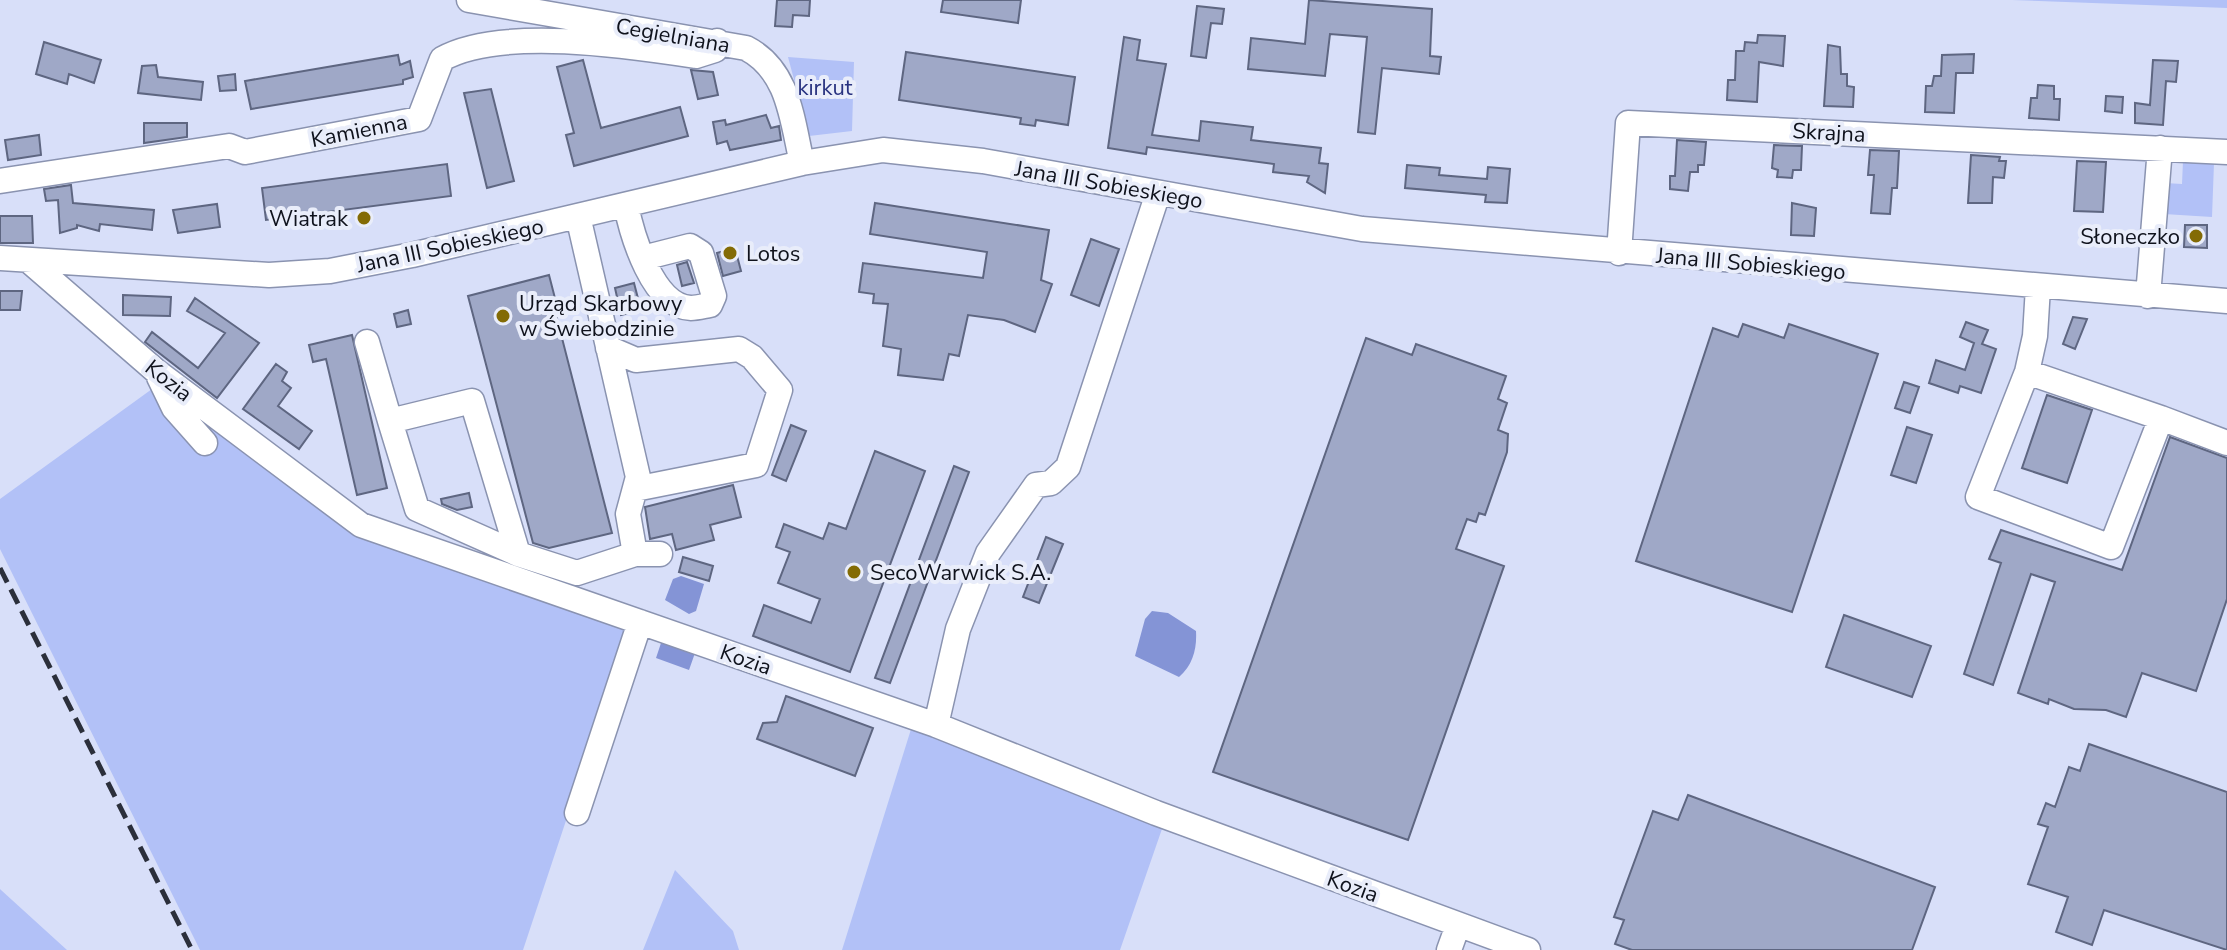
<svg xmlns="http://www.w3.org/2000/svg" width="2227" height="950" viewBox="0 0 2227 950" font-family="'Nunito Sans',sans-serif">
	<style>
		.green { fill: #b2c1f7 }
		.water { fill: #8494d6 }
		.building { fill: #9fa8c7; stroke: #5e6681; stroke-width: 2 }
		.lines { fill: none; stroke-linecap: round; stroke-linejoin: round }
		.minor-casing { stroke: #8a93b0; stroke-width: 27 }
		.minor { stroke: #fff; stroke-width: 24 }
		.rail { stroke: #2b2f3b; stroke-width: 5; stroke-dasharray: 16 8; stroke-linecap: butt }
		.poi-dot { fill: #836b05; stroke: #e9edfa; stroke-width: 3 }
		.labels { text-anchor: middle; stroke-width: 8; stroke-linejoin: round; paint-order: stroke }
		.street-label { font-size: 22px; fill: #0f121c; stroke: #e9edfa }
		.park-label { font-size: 22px; fill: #293380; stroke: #e9edfa }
		.poi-label { font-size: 22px; fill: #0f121c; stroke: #e9edfa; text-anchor: start }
	</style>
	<rect width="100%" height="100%" fill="#d8dff9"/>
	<!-- green -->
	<path class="green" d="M2012,0h215v8z
		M788,57l66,5 -2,69 -43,5z
		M2183,161l31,2 -2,54 -48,-3 1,-31 17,1z
		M152,389l23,5 187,136 268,98 -107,322h-323l-200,-401v-50z
		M912,726l251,100 -43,124h-278z
		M675,870l58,61 6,19h-96z
		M0,889l1,1 66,60h-67z"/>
	<!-- water -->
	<path class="water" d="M681,576l23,8 -8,27 -7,3 -24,-14 8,-21z
		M1152,611l16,2 28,18c1,18 -3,34 -17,46l-44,-21 10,-37z
		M662,640l33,13 -6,17 -33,-12z"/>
	<!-- building -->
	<path class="building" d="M777,0h33l-1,16 -16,-1 -1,12 -17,-1z
		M943,0h78l-3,23 -77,-11z
		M1309,0l123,9 -2,47 11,1 -2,17 -57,-6 -7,66 -17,-2 9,-95 -37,-3 -5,42 -77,-7 3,-31 54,6z
		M1197,6l27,3 -2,15 -11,-1 -5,35 -15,-2z
		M1758,35l27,1 -2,30 -24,-4 -2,40 -30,-2 1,-20h7l1,-29h8l1,-9 12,1z
		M1124,37l16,3 -3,20 29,4 -14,71 47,6 2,-20 52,6 -2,13 70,8 -2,15 9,1 -3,29 -18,-11 2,-6 -36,-4 1,-8 -127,-17 -1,7 -38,-6z
		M44,42l57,18 -7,23 -25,-9 -2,10 -31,-10z
		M1828,45l12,2 1,27h6v12l7,1 -1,20 -29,-1z
		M906,52l169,25 -7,48 -32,-5 -1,6 -15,-2 1,-6 -122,-18z
		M1974,54l-1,19h-17l-2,40 -29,-1 1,-26h6l2,-10h7l1,-21z
		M398,55l2,10 10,-4 3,16 -10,3v4l-152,25 -6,-28z
		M583,60l18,68 79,-21 8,29 -114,30 -8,-31 8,-2 -17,-66z
		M2153,60l25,1 -2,21 -10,-1 -3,44 -28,-2v-20l15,2z
		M156,65l2,12 45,5 -2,18 -63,-7 4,-27z
		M691,70l22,2 5,23 -20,4z
		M235,74l1,16 -16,1 -2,-15z
		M2038,85l16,1v13h6l-1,21 -30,-2 2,-20h6z
		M491,89l23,92 -27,7 -23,-95z
		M2106,96l17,1 -1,16 -17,-2z
		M766,115l5,13 8,-2 2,14 -51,10 -3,-9 -10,3 -4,-22 12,-2 1,5z
		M144,123h43v14l-43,6z
		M39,135l2,20 -33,5 -3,-20z
		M1677,140l29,2 -2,23h-6v7h-8l-2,19 -18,-2v-13h5z
		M1774,145l28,1 -1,24h-8l-1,8 -15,-1 1,-7 -6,-2z
		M1870,150l29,1 -2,37h-5l-2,26 -19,-1 3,-38h-6z
		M1971,155l29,2 -1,4h7l-2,17 -11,-1 -1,26h-24z
		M2077,161l29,1 -3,50 -29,-1z
		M447,164l4,32 -185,24 -4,-32z
		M1407,165l33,3 -1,7 48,4 1,-12 22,2 -3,34 -22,-1 1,-7 -81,-7z
		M71,185l2,18 81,7 -2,20 -52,-6 -1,7 -22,-6v3l-17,5 -2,-33 -12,1 -2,-12z
		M875,203l174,27 -8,50 11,4 -17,48 -31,-12 -36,-5 -9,41 -10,-2 -6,26 -45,-5 3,-26 -18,-3 5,-42 -15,-1 1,-9 -15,-2 4,-29 120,15 4,-26 -117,-18z
		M1792,203l24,5 -2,28 -23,-1z
		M217,204l3,23 -42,6 -5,-23z
		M0,216h32l1,27h-33z
		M2185,225h22v23l-23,-1z
		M1091,239l28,10 -20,57 -28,-11z
		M735,248l6,23 -18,5 -6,-23z
		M687,262l7,21 -12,3 -5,-21z
		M549,275l8,31 -3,1 58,226 -63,15 -16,-5 -65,-247z
		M634,283l7,27 -20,5 -6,-27z
		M0,291h22l-2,19h-20z
		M123,295l48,2 -1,19 -47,-1z
		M195,298l64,45 -42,55 -72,-56 7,-10 46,36 27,-35 -38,-22z
		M408,310l3,14 -14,3 -3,-13z
		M2073,317l14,2 -12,30 -12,-5z
		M1966,322l22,8 -6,14 14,5 -15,44 -21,-7 -2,7 -29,-10 7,-23 29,10 9,-27 -14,-6z
		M1743,324l41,14 5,-14 89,30 -86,258 -156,-51 77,-233 25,9z
		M352,335l35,153 -30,7 -31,-136 -13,3 -4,-17z
		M1366,338l46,17 4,-11 90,32 -8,23 9,4 -9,27 10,4 -1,18 -22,63 -6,-2 -3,9 -9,-3 -11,30 48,17 -96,274 -195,-68z
		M276,364l11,8 -5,9 9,7 -13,18 34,25 -13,18 -56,-40z
		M1904,382l15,5 -9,26 -15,-5z
		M2047,395l45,15 -25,73 -45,-15z
		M791,425l15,6 -20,50 -14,-6z
		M1907,427l25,8 -16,48 -25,-8z
		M2170,437l57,21v141l-31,92 -54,-18 -16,44 -20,-7 -32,-1 -25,-10 -1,5 -30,-11 37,-111 -24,-8 -38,111 -29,-11 37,-111 -12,-4 12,-29 121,40z
		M875,451l50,20 -75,201 -97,-36 11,-31 47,18 9,-24 -42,-16 12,-31 -14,-5 8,-23 39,15 6,-16 17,6z
		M954,466l15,6 -79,211 -15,-5z
		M733,485l8,32 -31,8 4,15 -38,10 -4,-16 -22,5 -5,-32z
		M469,493l3,14 -15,3 -15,-6 -1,-5z
		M1046,537l17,7 -24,59 -16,-6z
		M683,557l30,9 -4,15 -30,-9z
		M1844,615l87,31 -19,51 -86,-30z
		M786,696l87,32 -18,48 -98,-37 6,-16 14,-1z
		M2089,744l138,48v158l-123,-40 -12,35 -36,-13 12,-35 -40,-13 20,-57 -10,-3 8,-21 9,4 14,-40 11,4z
		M1688,795l247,92 -23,63h-280l-17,-6 9,-24 -10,-3 39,-106 25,9z"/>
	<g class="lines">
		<defs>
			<path id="minor" d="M469,0l277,48c43,22 46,72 56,115
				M0,181l229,-35 16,6 174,-33 23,-60c59,-33 188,-13 254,-3l19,-6 2,-9
				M626,205c6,30 27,102 65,103 6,0 13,-2 19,-3l4,-9 -13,-43 -11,-7 -47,12
				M1619,253l9,-130 599,29
				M0,258l269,17 61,-4 82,-16 390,-92 81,-13 100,11 379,68 865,72
				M28,260l128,111 205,154 575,200 220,88 372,137
				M2038,287l-3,49 -8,36 -49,125 133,50 50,-129 66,25
				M2148,296l12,-148
				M367,342l23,79
				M608,348l28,12 103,-11 13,8 28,33 -24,75 -121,24
				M2027,372l134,46
				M159,377l15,31 31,35
				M518,554l-101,-45 -27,-88 82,-20 46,153 59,19 58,-19 -7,-40 10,-37 -60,-261
				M635,554h25
				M936,725l22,-96 30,-76 48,-68 15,-2 17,-16 90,-274
				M577,813l63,-191
				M1449,950l9,-25"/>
		</defs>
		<!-- minor casing -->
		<use href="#minor" class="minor-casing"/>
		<!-- minor -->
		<use href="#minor" class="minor"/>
		<!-- rail -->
		<path class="rail" d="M0,568l192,382"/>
	</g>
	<!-- markers -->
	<g class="poi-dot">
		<circle cx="364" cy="218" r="8"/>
		<circle cx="2196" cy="236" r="8"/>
		<circle cx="730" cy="253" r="8"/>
		<circle cx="503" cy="316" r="8"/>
		<circle cx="854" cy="572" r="8"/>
	</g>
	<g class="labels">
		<!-- street labels -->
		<g class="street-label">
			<text transform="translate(673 35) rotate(10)" y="8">Cegielniana</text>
			<text transform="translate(359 130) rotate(-11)" y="8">Kamienna</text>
			<text transform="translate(1829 132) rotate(3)" y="8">Skrajna</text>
			<text transform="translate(1109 184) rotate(10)" y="8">Jana III Sobieskiego</text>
			<text transform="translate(450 245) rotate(-12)" y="8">Jana III Sobieskiego</text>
			<text transform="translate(1751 263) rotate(5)" y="8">Jana III Sobieskiego</text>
			<text transform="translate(169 380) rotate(38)" y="8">Kozia</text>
			<text transform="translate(746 659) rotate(19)" y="8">Kozia</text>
			<text transform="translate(1353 886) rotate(20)" y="8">Kozia</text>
		</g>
		<!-- park labels -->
		<g class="park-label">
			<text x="825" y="95">kirkut</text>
		</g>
		<!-- poi labels -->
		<g class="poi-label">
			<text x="348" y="226" text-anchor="end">Wiatrak</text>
			<text x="2180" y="244" text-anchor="end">Słoneczko</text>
			<text x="746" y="261">Lotos</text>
			<text x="519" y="311">Urząd Skarbowy<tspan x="519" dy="25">w Świebodzinie</tspan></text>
			<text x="870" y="580">SecoWarwick S.A.</text>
		</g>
	</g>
</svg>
